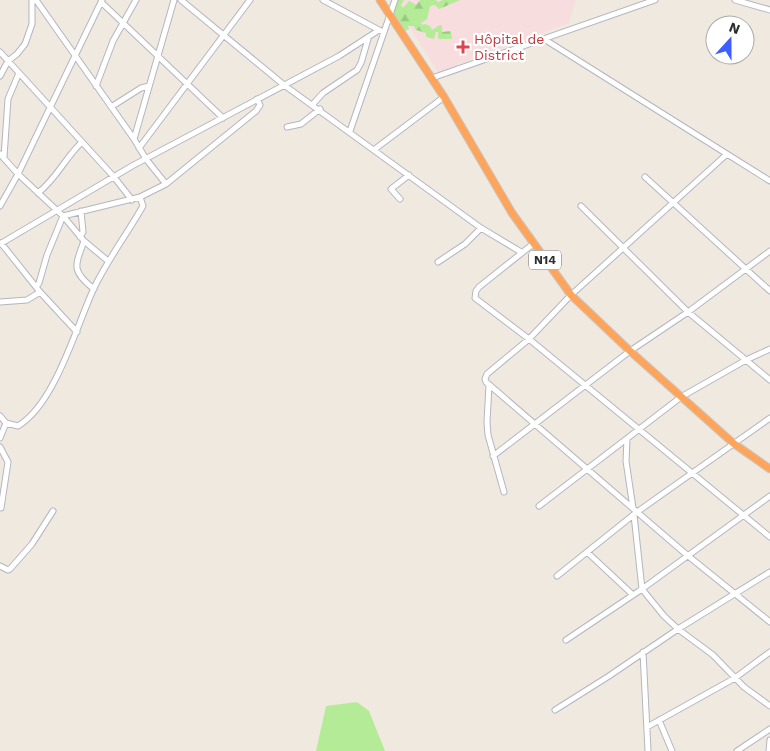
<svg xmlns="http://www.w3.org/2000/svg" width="770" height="751" viewBox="0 0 770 751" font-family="'Work Sans',sans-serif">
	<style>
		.medical { fill: #f7dddd }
		.grass { fill: #b3eb97 }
		.forest { fill: url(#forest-firs) }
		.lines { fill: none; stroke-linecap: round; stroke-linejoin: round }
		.minor-casing { stroke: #b3b6c2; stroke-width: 7 }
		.highway-casing { stroke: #c9c9c9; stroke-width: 9 }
		.minor { stroke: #fff; stroke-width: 5 }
		.highway { stroke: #ffa45b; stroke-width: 7 }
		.health-dot { fill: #e0444e; stroke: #fff; stroke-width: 2 }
		.labels { text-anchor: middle; stroke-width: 4.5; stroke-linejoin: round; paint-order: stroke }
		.shield { fill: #fff; stroke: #6d6d6d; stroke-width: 1 }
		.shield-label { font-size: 12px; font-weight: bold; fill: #2e2e2e }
		.health-label { font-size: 14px; fill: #be3a42; stroke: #fff; text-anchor: start }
	</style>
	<defs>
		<pattern id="forest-firs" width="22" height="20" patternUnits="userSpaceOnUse" patternTransform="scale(1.25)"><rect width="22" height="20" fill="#b3eb97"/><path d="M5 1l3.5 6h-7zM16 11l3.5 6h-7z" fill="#9aca82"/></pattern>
	</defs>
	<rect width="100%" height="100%" fill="#f0e9df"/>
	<!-- medical -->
	<path class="medical" d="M402,0h174l-7,23 -131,49 -39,-62z"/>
	<!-- grass -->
	<path class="grass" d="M357,702l12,9 16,40h-69l10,-45z"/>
	<!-- forest -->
	<path class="forest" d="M395,0h9l-3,5 2,3 6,-7 7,4 4,-5h15l4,2 3,-2h18l-21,9 -4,-4 -5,1 -3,13 -6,4 1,2 3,-1 5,2 2,4 8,-5 2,1v6l9,-1 1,8h-12l-2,-1v-6h-2l-2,7 -8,-2v-4l-10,-3 -2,-4h-6l1,3 -6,3 -13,-20z"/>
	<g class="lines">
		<defs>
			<path id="minor" d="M36,0l98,139 12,20 20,25
				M181,0l103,85 197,143 40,24
				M323,0l56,30
				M735,0l35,10
				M101,2l122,116
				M544,39l183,115
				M0,52l114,125 18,23
				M0,76l8,-15 9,-7 8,-10 7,-20v-24
				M432,78l223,-78
				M96,86l17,-45 23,-41
				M313,104l10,-11 34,-23 4,-7 7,-24
				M111,107l30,-19 8,-2
				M287,127l14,-3 19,-15
				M350,131l45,-131
				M134,139l40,-139
				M139,148l111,-148
				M375,149l69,-52
				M0,154l18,20 45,42 21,25 24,20
				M4,157l4,-58 11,-26
				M645,177l125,114
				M770,181l-43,-27 -156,141 -42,44 -42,35 -2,5 1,3 201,173 83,67
				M38,193c20,-16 26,-34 44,-51
				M400,199l-9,-10 18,-14
				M0,206l18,-32 84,-174
				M581,206l107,106 82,68
				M80,237l3,-5 -2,-21
				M84,241c-9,25 -13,30 10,48
				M1,243l39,49 37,40
				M0,244l132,-78 207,-110 40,-26 5,2
				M533,244l-54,43 -3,4 -1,7 54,41 241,198
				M438,262l27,-18 16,-16
				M36,287l3,-4 8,-28 16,-39 77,-19 26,-13 90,-73 4,-6 -3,-6
				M0,302l27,-2 13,-8
				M489,385l-2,37 1,13 16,57
				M0,416l6,7 12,3c37,-22 58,-99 76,-138 14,-29 33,-54 49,-82l-3,-9
				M0,438l6,-15
				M627,439l-1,22 7,47
				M0,447l8,15 -7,46
				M493,456l137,-105 58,-39 82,-61
				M539,506l142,-109 65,-37 24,-11
				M634,515l8,74 22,27 14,13 35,26 31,32 26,19
				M587,552l46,43
				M0,566l8,4 2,-1 22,-25 21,-33
				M557,576l80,-64 133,-94
				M566,640l76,-51 128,-93
				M643,652l5,99
				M555,710l54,-34 69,-47 92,-57
				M659,720l13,31
				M647,727l88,-49 35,-26
				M737,751l33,-22
				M769,751l1,-11"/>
			<path id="highway" d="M380,0l64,97 68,116 59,82 59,56 103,92 37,26"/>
		</defs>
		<!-- minor casing -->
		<use href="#minor" class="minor-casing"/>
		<!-- highway casing -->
		<use href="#highway" class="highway-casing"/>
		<!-- minor -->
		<use href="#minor" class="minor"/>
		<!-- highway -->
		<use href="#highway" class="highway"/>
	</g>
	<!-- markers -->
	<path class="health-dot" d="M460.5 39.5h5v5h5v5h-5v5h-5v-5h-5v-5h5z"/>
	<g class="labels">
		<!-- shield labels -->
		<rect class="shield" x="529" y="250.5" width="32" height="19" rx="4"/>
		<g class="shield-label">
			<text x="545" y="264">N14</text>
		</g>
		<!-- health labels -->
		<g class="health-label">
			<text x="474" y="44">Hôpital de<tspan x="474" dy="16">District</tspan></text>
		</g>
	</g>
	<!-- north arrow -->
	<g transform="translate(730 40) rotate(21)"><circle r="24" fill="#ffffff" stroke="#ababab"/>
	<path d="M0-4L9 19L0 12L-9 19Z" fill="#3d5fff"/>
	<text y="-8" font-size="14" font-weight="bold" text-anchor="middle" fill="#2e2e2e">N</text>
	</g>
</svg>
